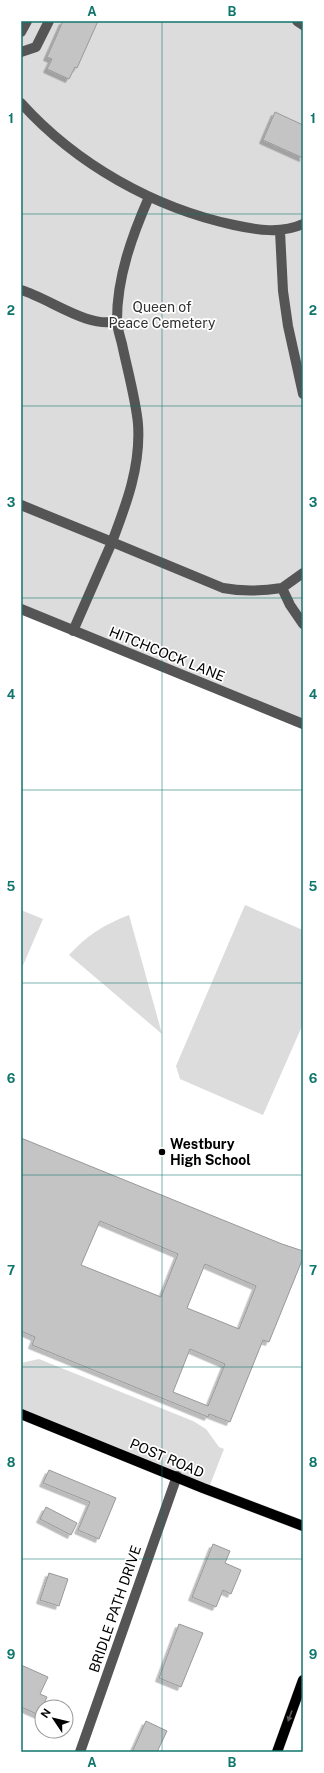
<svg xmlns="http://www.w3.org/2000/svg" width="324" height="1773" viewBox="0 0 324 1773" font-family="'Public Sans',sans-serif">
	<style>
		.green { fill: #dcdcdc }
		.building { fill: #c4c4c4; stroke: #999; fill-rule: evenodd; filter: url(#shadow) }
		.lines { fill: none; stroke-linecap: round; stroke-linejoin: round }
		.major-casing { stroke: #dbdbdb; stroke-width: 11 }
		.minor { stroke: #555; stroke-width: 10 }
		.major { stroke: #000; stroke-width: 10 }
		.oneway { fill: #595959 }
		.grid { fill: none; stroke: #0f766e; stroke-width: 1; stroke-opacity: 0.55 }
		.poi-dot { fill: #000; stroke: #fff; stroke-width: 1.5 }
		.labels { text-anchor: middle; stroke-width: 3.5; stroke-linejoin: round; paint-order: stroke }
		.park-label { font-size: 14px; fill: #333; stroke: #fff }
		.street-label { font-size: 14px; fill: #000; stroke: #fff }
		.poi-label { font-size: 14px; font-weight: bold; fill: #000; stroke: #fff; text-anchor: start }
		.neatline { fill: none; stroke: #0f766e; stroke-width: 1.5 }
		.grid-label { font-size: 13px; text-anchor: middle; font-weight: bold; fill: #0f766e }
	</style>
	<defs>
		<filter id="shadow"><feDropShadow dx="-3.5" dy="3.5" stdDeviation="0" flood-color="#0004"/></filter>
	</defs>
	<rect width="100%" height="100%" fill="#fff"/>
	<!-- green -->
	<path class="green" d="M21,21h282v703l-282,-115z
		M245,905l58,25v94l-40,91 -83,-36 -4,-13z
		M21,910l22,9 -22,51z
		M129,915l33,119 -93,-79c17,-19 36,-31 60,-40z
		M39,1359l154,62 13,8 13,18 5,2 -16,41 -187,-76v-51z"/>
	<!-- building -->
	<path class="building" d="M63,21h35l-21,47 -2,-1 -6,12 -22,-10 5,-10 -5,-2z
		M275,112l28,13v33l-40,-18z
		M21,1138l261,106 21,7v7l-34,84 -6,-2 -33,82 -21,-8 -1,3 -176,-72 3,-8 -14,-6zM100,1221l78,33 -17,43 -80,-32zM205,1264l51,22 -17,43 -52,-21zM190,1349l35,15 -17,42 -35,-14z
		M49,1470l67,28 -17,41 -21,-9 12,-28 -47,-19z
		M46,1507l31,16 -6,12 -31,-16z
		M213,1544l17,7 -5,12 16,7 -10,24 -8,-4 -7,17 -24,-10z
		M49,1573l19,6 -9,27 -19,-6z
		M179,1624l24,9 -22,54 -22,-9z
		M21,1665l27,12 -8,17 7,3 -8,18 -18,-8z
		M146,1721l21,10 -10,21h-25z"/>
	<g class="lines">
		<defs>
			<path id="major" d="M21,1414l182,74 100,38
				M277,1752l26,-72"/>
		</defs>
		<!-- major casing -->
		<use href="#major" class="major-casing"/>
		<!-- minor -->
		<path class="minor" d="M297,21l6,4
			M21,32l6,-11
			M21,52l15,-5 13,-26
			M21,103c55,61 133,105 213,122 23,5 47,9 69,-1
			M280,231l3,60 5,35 15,68
			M21,290c28,8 67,39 96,31
			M21,505l91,37c14,-37 29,-76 26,-118 -2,-23 -11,-56 -16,-80 -2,-8 -5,-16 -5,-24 0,-43 15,-84 32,-123
			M303,573l-21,15 8,17 13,19
			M21,609l282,115
			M73,631l39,-89 111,46c21,4 39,3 59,0
			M80,1752l97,-276"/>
		<!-- major -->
		<use href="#major" class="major"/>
	</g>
	<!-- one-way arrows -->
	<defs><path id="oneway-solid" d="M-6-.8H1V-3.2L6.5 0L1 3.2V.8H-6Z"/></defs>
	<use class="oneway" href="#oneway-solid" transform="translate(290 1716) rotate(110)"/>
	<!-- grid -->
	<path class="grid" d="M162,21v1731M21,214h282M21,406h282M21,598h282M21,790h282M21,983h282M21,1175h282M21,1367h282M21,1559h282"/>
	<!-- markers -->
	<circle class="poi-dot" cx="162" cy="1152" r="4"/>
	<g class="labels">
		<!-- park labels -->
		<g class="park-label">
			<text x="162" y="312">Queen of<tspan x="162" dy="16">Peace Cemetery</tspan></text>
		</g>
		<!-- street labels -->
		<g class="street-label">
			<text transform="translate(167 654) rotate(22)" y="5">HITCHCOCK LANE</text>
			<text transform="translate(167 1458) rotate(23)" y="5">POST ROAD</text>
			<text transform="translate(115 1609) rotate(-71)" y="5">BRIDLE PATH DRIVE</text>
		</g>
		<!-- poi labels -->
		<g class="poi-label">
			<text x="170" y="1149">Westbury<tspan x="170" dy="16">High School</tspan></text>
		</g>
	</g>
	<!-- border -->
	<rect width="324" height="1773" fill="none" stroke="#ffffff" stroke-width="44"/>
	<!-- north arrow -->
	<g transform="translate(54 1719) rotate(305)"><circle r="19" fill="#ffffff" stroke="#999999"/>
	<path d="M0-3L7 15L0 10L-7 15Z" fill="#000000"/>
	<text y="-6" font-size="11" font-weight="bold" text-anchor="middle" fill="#000000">N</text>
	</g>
	<rect x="22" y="22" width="280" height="1729" class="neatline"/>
	<g class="grid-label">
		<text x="92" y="16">A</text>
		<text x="232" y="16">B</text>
		<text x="11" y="123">1</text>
		<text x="313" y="123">1</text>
		<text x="11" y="315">2</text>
		<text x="313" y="315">2</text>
		<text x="11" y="507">3</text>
		<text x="313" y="507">3</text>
		<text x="11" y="699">4</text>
		<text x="313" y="699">4</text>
		<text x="11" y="891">5</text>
		<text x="313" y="891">5</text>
		<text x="11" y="1083">6</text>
		<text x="313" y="1083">6</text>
		<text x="11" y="1275">7</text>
		<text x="313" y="1275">7</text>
		<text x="11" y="1467">8</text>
		<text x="313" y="1467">8</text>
		<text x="11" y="1659">9</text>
		<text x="313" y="1659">9</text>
		<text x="92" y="1767">A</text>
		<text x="232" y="1767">B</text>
	</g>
</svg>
